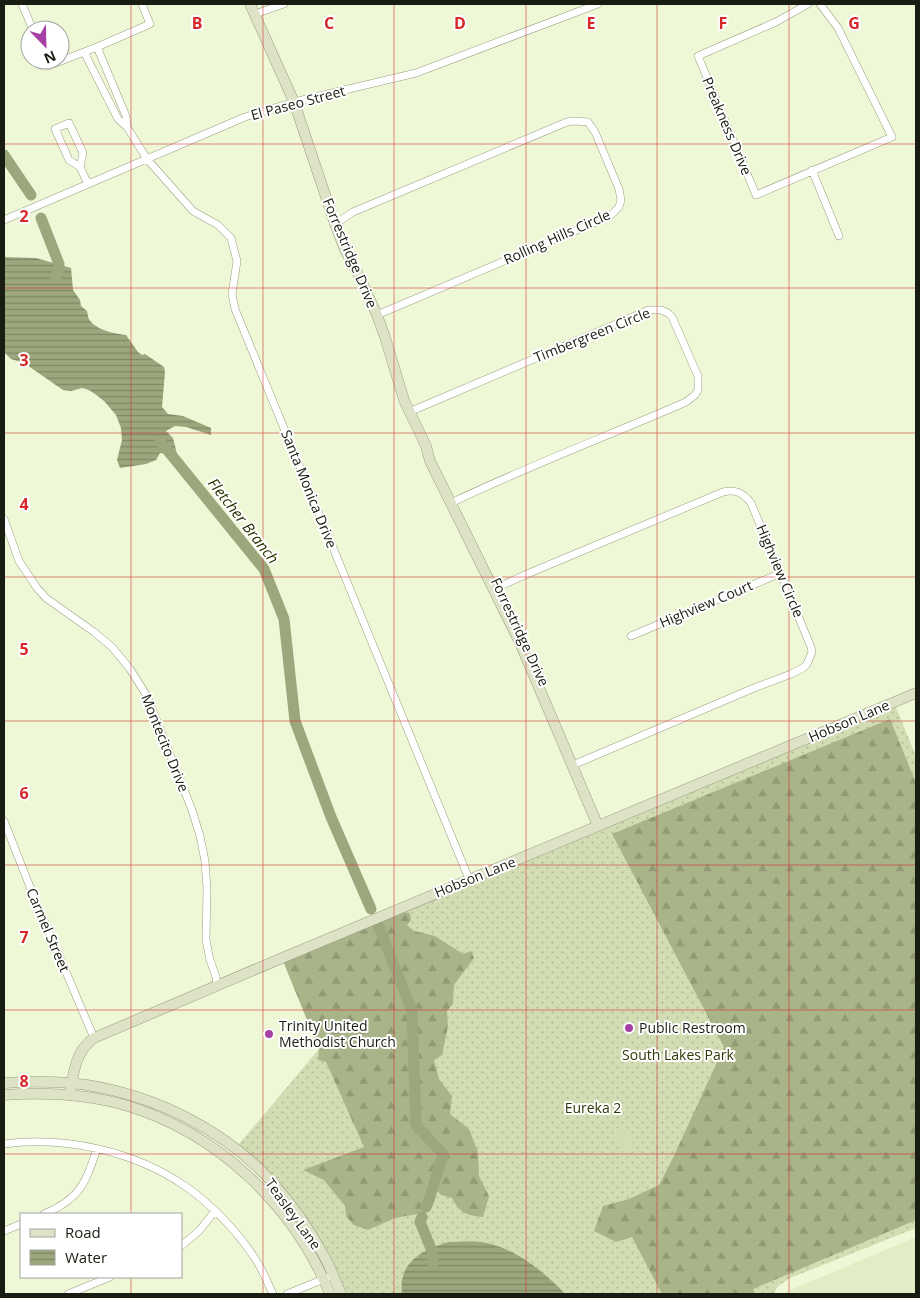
<svg xmlns="http://www.w3.org/2000/svg" width="920" height="1298" viewBox="0 0 920 1298" font-family="'Open Sans',sans-serif">
	<style>
		.built { fill: #e3edc5 }
		.grass { fill: url(#grass-dots) }
		.forest { fill: url(#forest-firs) }
		.pitch { fill: #d3ddb4 }
		.water { fill: url(#water-rules) }
		.lines { fill: none; stroke-linecap: round; stroke-linejoin: round }
		.river { stroke: #9da77d; stroke-width: 11 }
		.street-casing { stroke: #979f80; stroke-width: 8 }
		.secondary-casing { stroke: #979f80; stroke-width: 11 }
		.street { stroke: #fff; stroke-width: 7 }
		.secondary { stroke: #dee3c8; stroke-width: 10 }
		.grid { fill: none; stroke: #d62828; stroke-width: 1; stroke-opacity: 0.55 }
		.poi-dot { fill: #a640a4; stroke: #fff; stroke-width: 2 }
		.labels { text-anchor: middle; stroke-width: 4; stroke-linejoin: round; paint-order: stroke }
		.street-label { font-size: 14px; fill: #191c10; stroke: #fff }
		.poi-label { font-size: 14px; fill: #191c10; stroke: #fff; text-anchor: start }
		.park-label { font-size: 14px; fill: #2f3804; stroke: #fff }
		.water-label { font-size: 15px; font-style: italic; fill: #2a3200; stroke: #fff }
		.grid-label { font-size: 16px; text-anchor: middle; font-weight: bold; fill: #d62828; stroke: #fff; stroke-width: 4; stroke-linejoin: round; paint-order: stroke }
	</style>
	<defs>
		<pattern id="grass-dots" width="8" height="8" patternUnits="userSpaceOnUse" patternTransform="scale(1.25)"><rect width="8" height="8" fill="#d3ddb4"/><path d="M2 2h.1M6 6h.1" fill="none" stroke="#b5bd9a" stroke-width="1.8" stroke-linecap="round"/></pattern>
		<pattern id="forest-firs" width="22" height="20" patternUnits="userSpaceOnUse" patternTransform="scale(1.25)"><rect width="22" height="20" fill="#aab489"/><path d="M5 1l3.5 6h-7zM16 11l3.5 6h-7z" fill="#929a75"/></pattern>
		<pattern id="water-rules" width="6" height="5" patternUnits="userSpaceOnUse" patternTransform="scale(1.25)"><rect width="6" height="5" fill="#9da77d"/><path d="M0 2.5h6" fill="none" stroke="#7f8765"/></pattern>
	</defs>
	<rect width="100%" height="100%" fill="#eef7d6"/>
	<!-- built -->
	<path class="built" d="M916,1237v57h-130v-2z"/>
	<!-- grass -->
	<path class="grass" d="M895,705l21,51v472l-126,50 -13,9 -3,7h-433l-37,-70 -69,-75 84,-100 -36,-88z"/>
	<!-- forest -->
	<path class="forest" d="M890,719l26,64v437l-163,69 2,5h-93l-30,-57 -16,5 -22,-11 9,-25 26,-7 30,-14 14,-27 51,-111 -112,-213z
		M402,912l8,1 1,7 -4,5 7,6 21,5 28,18 8,-3 3,7 -20,27 -1,19 -6,7 1,15 -6,29 -8,5 5,19 13,17 -2,18 19,15 9,23 1,24 10,20 -6,21c-16,-2 -23,-3 -31,-19l-11,-3 -7,-7 -8,14 2,10 -33,6 -27,12 -14,-5 -8,-9 -1,-10 -21,-26 -21,-10 61,-23 -38,-85 -8,-2 1,-11 -36,-88z"/>
	<!-- pitch -->
	<path class="pitch" d="M627,1129l9,21 -12,5 -9,-21z"/>
	<!-- water -->
	<path class="water" d="M4,257l32,1 35,10 2,22 7,10 1,6 6,5c1,3 1,7 2,8 6,11 27,15 37,16l12,17 4,3 3,-1 19,13 1,5 -3,35 6,7 15,2 28,12v7l-25,-8 -11,-1 -9,5 7,7 4,16 -17,-1 -4,7 -10,4 -26,4 -3,-8 5,-20 -1,-12 -5,-13 -12,-14 -9,-7 -6,-4 -7,-2 -11,3 -8,-1 -39,-27 -13,-4 -7,-7z
		M449,1242c10,0 21,-1 31,0 31,3 65,30 85,52h-163c-4,-32 20,-44 47,-52z"/>
	<g class="lines">
		<!-- river -->
		<path class="river" d="M4,155l27,40
			M41,218l18,46 -3,14
			M160,441l104,128 20,50 11,102 36,96 40,92
			M379,927l33,84 4,114 27,29 -14,46 -3,7
			M422,1217l-2,5 12,29 1,12"/>
		<defs>
			<path id="street" d="M22,4l11,26
				M808,4l-32,18 -78,34 58,139 136,-58 -54,-109 -18,-24
				M255,14l29,-10
				M97,47l29,69 1,11
				M84,52l34,67 9,8 20,32 46,52 25,14 13,13 6,23 -5,33 3,15 234,570
				M46,60l2,6 49,-19 53,-23 -8,-20
				M80,167l3,-14 -14,-30 -14,6 14,31 11,7 8,17
				M812,170l27,66
				M4,220l241,-103 49,-15 122,-29 182,-69
				M335,224l18,-12 214,-90 7,-1 14,1 7,10 24,57 2,11 -2,7 -9,9 -233,99
				M409,412l240,-102h12l7,3 4,4 26,59v14l-3,5 -9,7c-78,34 -158,64 -235,101
				M4,519l15,42 18,27 9,10 48,34 18,15 18,22 17,27 45,114 8,26 5,25 2,28 -1,51 4,20 6,17 1,9
				M494,589l33,-15 196,-82c13,-3 20,1 28,11l60,144 1,5 -5,12 -4,4 -12,6 -37,14 -181,77
				M631,636l150,-63
				M4,821l28,71 62,146
				M4,1144c61,-8 130,7 181,42 26,18 52,45 69,71 8,11 13,25 19,37
				M44,1214c36,-15 41,-30 53,-65
				M4,1231l17,-7
				M181,1246l18,-15 16,-20
				M68,1294l42,-17
				M287,1294l37,-15 9,-3"/>
			<path id="secondary" d="M250,4l44,98 41,122 10,26 16,30 16,35 8,22 19,63 22,46 4,15 90,182 78,183
				M4,1083c27,-2 56,-2 83,2 69,11 138,45 185,97 20,22 38,48 52,74 7,12 12,26 17,38
				M4,1095c41,-3 84,-1 124,11 91,28 166,100 202,188
				M70,1095c3,-20 5,-44 24,-57l188,-80 634,-265"/>
		</defs>
		<!-- street casing -->
		<use href="#street" class="street-casing"/>
		<!-- secondary casing -->
		<use href="#secondary" class="secondary-casing"/>
		<!-- street -->
		<use href="#street" class="street"/>
		<!-- secondary -->
		<use href="#secondary" class="secondary"/>
	</g>
	<!-- grid -->
	<path class="grid" d="M131,4v1210M263,4v1290M394,4v1290M526,4v1290M657,4v1290M789,4v1290M4,144h912M4,288h912M4,433h912M4,577h912M4,721h912M4,865h912M4,1010h912M4,1154h912M131,1277v17"/>
	<!-- markers -->
	<g class="poi-dot">
		<circle cx="629" cy="1028" r="5"/>
		<circle cx="269" cy="1034" r="5"/>
	</g>
	<g class="labels">
		<!-- street labels -->
		<g class="street-label">
			<text transform="translate(298 103) rotate(-15)" y="5">El Paseo Street</text>
			<text transform="translate(727 126) rotate(67)" y="5">Preakness Drive</text>
			<text transform="translate(557 237) rotate(-24)" y="5">Rolling Hills Circle</text>
			<text transform="translate(350 253) rotate(67)" y="5">Forrestridge Drive</text>
			<text transform="translate(592 335) rotate(-22)" y="5">Timbergreen Circle</text>
			<text transform="translate(309 489) rotate(68)" y="5">Santa Monica Drive</text>
			<text transform="translate(780 571) rotate(67)" y="5">Highview Circle</text>
			<text transform="translate(706 604) rotate(-23)" y="5">Highview Court</text>
			<text transform="translate(520 632) rotate(65)" y="5">Forrestridge Drive</text>
			<text transform="translate(849 721) rotate(-23)" y="5">Hobson Lane</text>
			<text transform="translate(165 743) rotate(68)" y="5">Montecito Drive</text>
			<text transform="translate(475 877) rotate(-22)" y="5">Hobson Lane</text>
			<text transform="translate(48 930) rotate(67)" y="5">Carmel Street</text>
			<text transform="translate(293 1214) rotate(54)" y="5">Teasley Lane</text>
		</g>
		<!-- poi labels -->
		<g class="poi-label">
			<text x="279" y="1031">Trinity United<tspan x="279" dy="16">Methodist Church</tspan></text>
			<text x="639" y="1033">Public Restroom</text>
		</g>
		<!-- park labels -->
		<g class="park-label">
			<text x="678" y="1060">South Lakes Park</text>
			<text x="593" y="1113">Eureka 2</text>
		</g>
		<!-- water labels -->
		<g class="water-label">
			<text transform="translate(243 521) rotate(52)" y="5">Fletcher Branch</text>
		</g>
	</g>
	<g class="grid-label">
		<text x="197" y="29">B</text>
		<text x="329" y="29">C</text>
		<text x="460" y="29">D</text>
		<text x="591" y="29">E</text>
		<text x="723" y="29">F</text>
		<text x="854" y="29">G</text>
		<text x="24" y="222">2</text>
		<text x="24" y="366">3</text>
		<text x="24" y="510">4</text>
		<text x="24" y="655">5</text>
		<text x="24" y="799">6</text>
		<text x="24" y="943">7</text>
		<text x="24" y="1087">8</text>
	</g>
	<!-- border -->
	<rect width="920" height="1298" fill="none" stroke="#191c10" stroke-width="10"/>
	<!-- legend -->
	<rect x="20" y="1213" width="162" height="65" fill="#ffffff" stroke="#a3a49f"/>
	<rect x="30" y="1229" width="25" height="8" fill="#dee3c8" stroke="#a3a49f"/>
	<text x="65" y="1238" font-size="15" fill="#191c10">Road</text>
	<rect x="30" y="1250" width="25" height="15" fill="url(#water-rules)" stroke="#a3a49f"/>
	<text x="65" y="1263" font-size="15" fill="#191c10">Water</text>
	<!-- north arrow -->
	<g transform="translate(45 45) rotate(157)"><circle r="24" fill="#ffffff" stroke="#a3a49f"/>
	<path d="M0-4L9 19L0 12L-9 19Z" fill="#a640a4"/>
	<text y="-8" font-size="14" font-weight="bold" text-anchor="middle" fill="#191c10">N</text>
	</g>
</svg>
